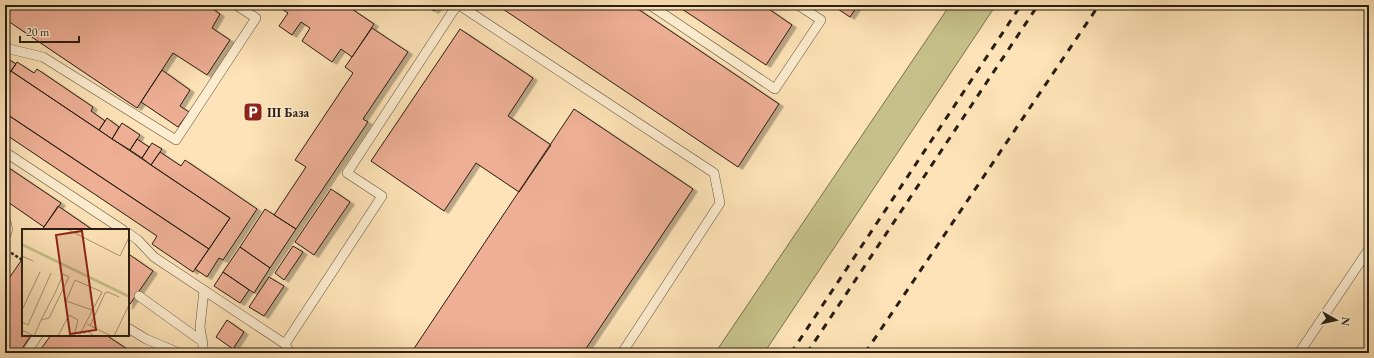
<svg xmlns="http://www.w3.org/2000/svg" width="1374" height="358" viewBox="0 0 1374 358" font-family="'EB Garamond',serif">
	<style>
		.green { fill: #c6c18a; stroke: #78704f }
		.building { fill: #eeaf95; stroke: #291e14; filter: url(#shadow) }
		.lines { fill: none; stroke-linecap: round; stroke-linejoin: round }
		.service-casing { stroke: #5e4f3d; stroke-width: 10 }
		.path { stroke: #291e14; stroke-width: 2.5; stroke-dasharray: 3 2; stroke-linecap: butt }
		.service { stroke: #feedd0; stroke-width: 9 }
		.rail { stroke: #291e14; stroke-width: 3; stroke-dasharray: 7 7; stroke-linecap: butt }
		.labels { text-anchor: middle; stroke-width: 3; stroke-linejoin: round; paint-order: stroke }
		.poi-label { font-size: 13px; font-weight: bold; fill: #291e14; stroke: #feedd0; text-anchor: start }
		.inset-road { fill: none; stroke: #a89476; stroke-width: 1 }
		.view { fill: #8f2418; fill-opacity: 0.15; stroke: #8f2418; stroke-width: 2 }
		.inset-edge { fill: none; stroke: #291e14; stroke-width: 2 }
	</style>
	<defs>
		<filter id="shadow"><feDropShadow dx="4.5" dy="2.5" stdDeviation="0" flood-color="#0004"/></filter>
	</defs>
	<rect width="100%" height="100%" fill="#fde3b7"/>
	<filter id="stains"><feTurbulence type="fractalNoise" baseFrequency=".005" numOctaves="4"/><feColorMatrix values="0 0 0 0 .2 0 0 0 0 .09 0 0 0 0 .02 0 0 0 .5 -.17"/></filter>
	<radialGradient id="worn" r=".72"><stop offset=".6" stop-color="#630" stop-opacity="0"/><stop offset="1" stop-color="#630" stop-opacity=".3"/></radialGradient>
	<!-- green -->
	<path class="green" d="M950,5h46l-232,348h-49z"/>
	<!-- building -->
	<path class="building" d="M5,5h202l13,9 -8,14 18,12 -23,35 -34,-22 -36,55 -132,-89z
		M276,5h70l28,19 -22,33 -11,-8 -9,13 -30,-21 8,-13 -9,-6 -9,13 -13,-9 9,-13z
		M425,5h14l-5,6z
		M497,5h135l147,99 -41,63z
		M676,5h87l29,20 -26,40z
		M832,5h26l-8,12z
		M372,28l36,24 -45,67 5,3 -72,107 -22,-14 32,-48 -11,-7 58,-87 -8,-6z
		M460,29l73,49 -25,38 43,29 -32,47 -43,-29 -32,48 -73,-50z
		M5,57l11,7 -5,7 -6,-4z
		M17,62l17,11 3,-4 56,38 -2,4 14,10 -6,9 -88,-59z
		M162,70l28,20 -10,16 9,6 -11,15 -37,-25z
		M11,71l219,147 -21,31 -204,-136v-33z
		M574,109l119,80 -110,164h-172z
		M5,113l204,136 -16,23 -41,-28 5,-8 -152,-102z
		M107,118l12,9 -7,12 -13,-9z
		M122,123l18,12 -10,15 -18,-11z
		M137,139l12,8 -7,11 -12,-8z
		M152,143l10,6 -11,16 -9,-7z
		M160,152l21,14 4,-6 72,49 -34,51 -4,-2 -12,19 -12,-8 35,-51 -79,-53z
		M6,166l55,37 -17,24 -39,-27z
		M331,189l19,13 -36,53 -19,-13z
		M58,206l35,24h-51z
		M265,209l31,20 -26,39 -30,-21z
		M293,246l10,6 -19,28 -9,-7z
		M240,247l30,21 -16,25 -31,-21z
		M130,255l23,16 -25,36v-49z
		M23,258v77h8l-12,18h-14v-69z
		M223,272l26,18 -9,13 -26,-17z
		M269,277l15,9 -20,30 -15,-9z
		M227,320l17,12 -11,17 -17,-12z
		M51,335h55l27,18h-95z"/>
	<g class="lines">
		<defs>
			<path id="service" d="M459,5l255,168 6,30 -98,150
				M650,5l125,84 46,-69 -23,-15
				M5,48l38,9 133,83 80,-122 -20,-13
				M5,152l118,78
				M5,220c3,6 4,11 0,16
				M128,233l10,7 16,17 131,87 5,9
				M204,290l-4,37 4,26
				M139,296l64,46
				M128,328l18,11 33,14
				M285,344l97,-148 -35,-23 110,-168
				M26,353l12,-18
				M1299,353l70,-104"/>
		</defs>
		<!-- service casing -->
		<use href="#service" class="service-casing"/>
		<!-- path -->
		<path class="path" d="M7,250l15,10"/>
		<!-- service -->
		<use href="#service" class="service"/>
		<!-- rail -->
		<path class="rail" d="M791,353l230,-348
			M807,353l231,-348
			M865,353l234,-348"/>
	</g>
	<!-- icons -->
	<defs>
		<symbol id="parking-square" viewBox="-11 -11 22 22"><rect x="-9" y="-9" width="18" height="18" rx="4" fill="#8f2418" stroke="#feedd0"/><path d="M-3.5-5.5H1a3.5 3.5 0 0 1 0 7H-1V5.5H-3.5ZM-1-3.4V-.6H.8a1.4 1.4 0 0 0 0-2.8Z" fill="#fff"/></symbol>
	</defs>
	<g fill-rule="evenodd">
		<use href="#parking-square" x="242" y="101" width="22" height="22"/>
	</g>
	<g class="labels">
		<!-- poi labels -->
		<g class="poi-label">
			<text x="267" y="117">III База</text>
		</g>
	</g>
	<!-- overview -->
	<g transform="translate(22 229)">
		<rect width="107" height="107" fill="#fde3b7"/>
		<path d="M0,14l107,52v3l-107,-52z" fill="#c6c18a"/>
		<path class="inset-road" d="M45,0l53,27 9,-19M0,27l11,5M0,81l18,-38M0,93l6,3 23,-52M65,95l24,12M68,97l15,-33 3,-1 11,5M0,101l12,6M62,105l3,-3 7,5M12,107l7,-16 15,-29 7,-17 6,3 -20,41 -8,2M36,107l11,-21 9,5 -4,16M57,107l23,-44 -27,-12 -9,21 26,9M92,107l15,-31"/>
		<path class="view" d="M60,2l14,99 -26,4 -14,-99z"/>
		<rect width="107" height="107" class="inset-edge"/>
	</g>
	<!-- margin -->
	<rect width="1374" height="358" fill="none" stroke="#fde3b7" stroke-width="20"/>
	<rect x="6" y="6" width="1362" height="346" fill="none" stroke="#291e14" stroke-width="2"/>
	<rect x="10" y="10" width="1354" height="338" fill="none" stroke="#291e14"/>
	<!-- north arrow -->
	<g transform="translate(1336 320) rotate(98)" stroke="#feedd0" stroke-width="3" paint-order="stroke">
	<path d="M0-3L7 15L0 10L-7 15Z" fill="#291e14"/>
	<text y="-6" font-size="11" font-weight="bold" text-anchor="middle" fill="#291e14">N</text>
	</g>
	<!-- scale -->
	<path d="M20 36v6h59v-6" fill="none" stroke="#291e14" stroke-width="2"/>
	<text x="26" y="36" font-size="12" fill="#291e14" stroke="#feedd0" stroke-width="3" paint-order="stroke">20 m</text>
	<rect width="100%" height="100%" filter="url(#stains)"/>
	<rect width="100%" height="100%" fill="url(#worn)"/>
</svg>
